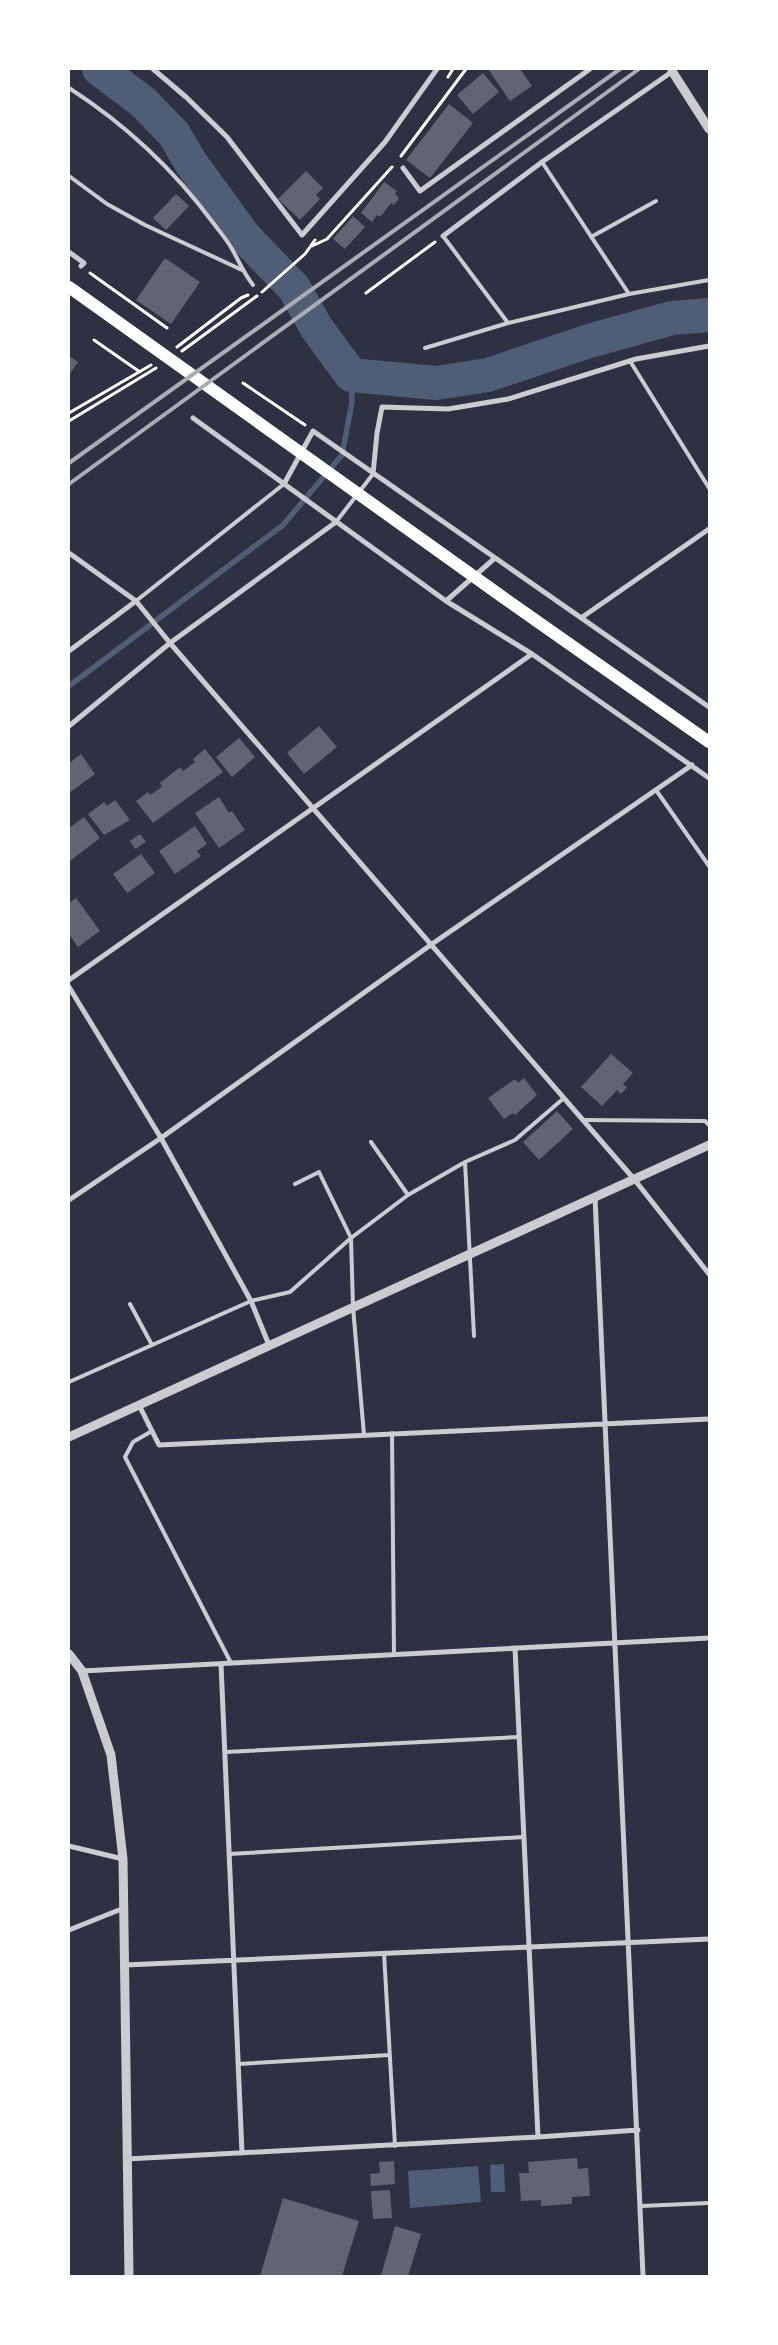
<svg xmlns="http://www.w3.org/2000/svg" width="778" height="2345" viewBox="0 0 778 2345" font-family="'Roboto Condensed',sans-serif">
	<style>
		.water { fill: #4f5d75 }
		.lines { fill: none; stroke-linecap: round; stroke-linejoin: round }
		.stream { stroke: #4f5d75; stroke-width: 5.5 }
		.river { stroke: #4f5d75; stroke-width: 34 }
		.building { fill: #626471 }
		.path { stroke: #fff; stroke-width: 3 }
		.service { stroke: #caccd0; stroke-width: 4 }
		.minor { stroke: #caccd0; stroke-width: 5 }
		.tertiary { stroke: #caccd0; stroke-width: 9 }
		.primary { stroke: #fff; stroke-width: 12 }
		.rail { stroke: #abadb3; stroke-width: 4 }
	</style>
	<rect width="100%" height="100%" fill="#2d3142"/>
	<!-- water -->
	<path class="water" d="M504,2164l1,28h-14l-1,-27z
		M478,2166l3,36 -71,6 -2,-37z"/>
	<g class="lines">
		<!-- stream -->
		<path class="stream" d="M69,686l214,-161 59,-70 10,-53 -1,-27"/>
		<!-- river -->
		<path class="river" d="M99,69l44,33 31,32 17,29 53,73 50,52 22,39 35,48 85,8 52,-8 101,-34 83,-23 37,-3"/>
	</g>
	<!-- building -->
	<path class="building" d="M488,69h32l12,17 -22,15z
		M483,73l16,19 -26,22 -16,-19z
		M449,104l24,19 -43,55 -24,-18z
		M306,171l17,17 -7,7 4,4 -20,21 -22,-21z
		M384,182l13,9 -2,3 4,4 -5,7 -3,-2 -11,14 -3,-2 -5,7 -11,-9z
		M176,194l13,12 -23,24 -13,-12z
		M353,216l12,11 -20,22 -12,-10z
		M165,258l35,24 -29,42 -35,-24z
		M69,356l9,6 -9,13z
		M319,726l18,21 -33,27 -17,-21z
		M239,738l16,19 -23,20 -16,-20z
		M205,749l18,23 -70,51 -17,-22 12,-9 2,3 12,-8 -2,-4 20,-16 3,4 12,-9 -2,-3z
		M81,754l14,20 -26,19v-30z
		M219,797l10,16 3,-2 13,19 -26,18 -24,-35z
		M115,800l15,20 -26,15 -16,-21 16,-12 3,4z
		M84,817l16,21 -30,23 -1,-33z
		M195,826l12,18 -10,7 4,5 -26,18 -16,-23z
		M140,834l6,8 -11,7 -5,-8z
		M141,854l14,19 -28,20 -14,-19z
		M76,898l24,33 -22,16 -9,-13v-31z
		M611,1054l22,19 -10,11 4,3 -6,7 -4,-4 -15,16 -21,-19z
		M524,1078l13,17 -22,20 -2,-2 -9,6 -16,-21 27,-19 3,4z
		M557,1111l16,18 -34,31 -16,-18z
		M577,2158l1,11 10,-1 2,28 -18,1v7l-31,2v-6l-20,1 -2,-28h10l-1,-11z
		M394,2161l1,23 -24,2 -1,-12 10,-1 -1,-11z
		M390,2190l2,28 -19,1 -2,-28z
		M283,2198l76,23 -17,55h-82z
		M395,2226l26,8 -13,42h-27z"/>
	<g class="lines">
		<!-- path -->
		<path class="path" d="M448,77l5,-8
			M401,156l65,-87
			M312,246l15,-7 65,-72
			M90,273l77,55
			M262,292l43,-38 10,-14
			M366,293l69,-51
			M94,340l46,32
			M177,347l64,-49 7,-3
			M182,351l75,-55
			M243,383l62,42
			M69,413l82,-48
			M69,421l87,-53"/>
		<!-- service -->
		<path class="service" d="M69,88c56,36 106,83 145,136 6,8 13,16 18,25 8,14 11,23 21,36
			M542,162l87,132
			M69,176l38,28 38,21 97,45
			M443,236l65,87
			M591,237l65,-36
			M425,348l83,-25 121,-29 80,-14
			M630,361l79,127
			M336,522l37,-48
			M136,601l148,-117
			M656,790l53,76
			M583,1120l122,1 4,4
			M371,1142l37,53
			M465,1162l9,174
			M295,1184l24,-12 32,66 2,69 11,128
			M130,1304l22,41
			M69,1382l182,-81 39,-9 61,-54 57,-43 57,-33 50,-22 49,-42
			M152,1431l-19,11 -8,15 106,206
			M392,1433l2,222
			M226,1752l293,-15
			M229,1854l295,-17
			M384,1953l11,193
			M238,2064l151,-9
			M641,2206l68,-3"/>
		<!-- minor -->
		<path class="minor" d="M153,69l33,28 41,40 75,98 83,-93 52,-73
			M403,168l17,23 170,-122
			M443,236l99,-74 131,-91
			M69,252l15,11 -3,3
			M193,418l253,183 86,53 177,124
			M373,474l4,-41 5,-26 66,2 60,-10 128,-40 73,-13
			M284,484l29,-53 396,276
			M69,553l67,48 34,42 464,536 75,95
			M446,601l49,-43
			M581,618l128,-89
			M69,651l67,-50
			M69,726l101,-83 166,-121
			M69,980l463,-326
			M69,987l92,151 90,163 18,44
			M595,1197l48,1079
			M69,1200l92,-62 271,-194 260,-179
			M139,1405l20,40 550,-26
			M515,1648l23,489
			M221,1664l21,489
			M82,1671l627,-33
			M69,1846l54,13
			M69,1930l55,-22
			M125,1965l584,-26
			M127,2159l411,-22 100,-7"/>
		<!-- tertiary -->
		<path class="tertiary" d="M672,71l37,58
			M69,1437l640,-292
			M69,1654l13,17 29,84 12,104 6,417"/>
		<!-- primary -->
		<path class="primary" d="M69,287l435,311 205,144"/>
		<!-- rail -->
		<path class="rail" d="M69,463l551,-394
			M69,484l570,-415"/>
	</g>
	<!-- border -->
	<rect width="778" height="2345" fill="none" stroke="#ffffff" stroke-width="140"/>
</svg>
